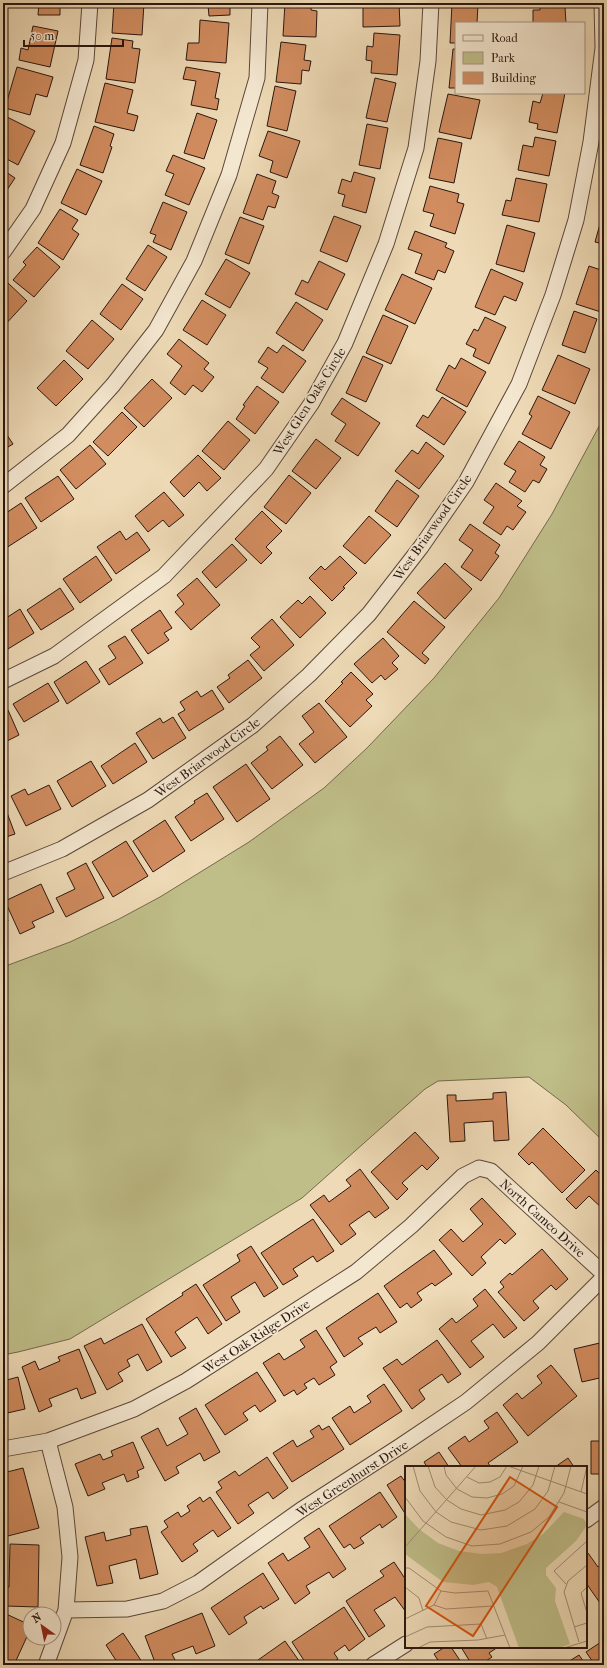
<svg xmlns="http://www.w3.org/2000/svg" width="607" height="1668" viewBox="0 0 607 1668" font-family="'IM FELL French Canon',serif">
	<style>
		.green { fill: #bfbe89; stroke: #746a4c }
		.building { fill: #d18c5f; stroke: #2a160f }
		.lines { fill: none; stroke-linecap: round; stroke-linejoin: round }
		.street-casing { stroke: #5b4739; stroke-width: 17 }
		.street { stroke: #f4e7d0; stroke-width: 15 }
		.labels { text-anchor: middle; stroke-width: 3.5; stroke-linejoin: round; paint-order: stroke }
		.street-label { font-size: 13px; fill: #2a160f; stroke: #f4e7d0 }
		.inset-road { fill: none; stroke: #a08c73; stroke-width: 1 }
		.view { fill: #d5520c; fill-opacity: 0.15; stroke: #d5520c; stroke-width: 2 }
		.inset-edge { fill: none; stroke: #2a160f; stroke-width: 2 }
	</style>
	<rect width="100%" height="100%" fill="#eedab6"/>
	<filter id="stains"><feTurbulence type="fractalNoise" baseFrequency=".005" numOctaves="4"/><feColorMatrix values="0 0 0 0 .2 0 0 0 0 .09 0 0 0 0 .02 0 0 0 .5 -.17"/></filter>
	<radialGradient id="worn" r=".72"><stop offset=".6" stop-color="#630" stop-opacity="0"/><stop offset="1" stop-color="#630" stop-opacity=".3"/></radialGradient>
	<!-- green -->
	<path class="green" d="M604,417v725l-38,-37 -37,-28 -91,4 -13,8 -123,109 -232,141 -52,13 -15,3v-388l67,-25 49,-23 41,-22 89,-55 75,-54 43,-40 67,-70 65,-80 53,-84z"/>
	<!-- building -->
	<path class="building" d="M39,3h21v12h-22z
		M114,3h30l-2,32 -30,-2z
		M199,3h31v12l-21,1 -1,-11h-9z
		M285,3h26v7l6,1 -1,26 -33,-1z
		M363,3h36l1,23 -37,1z
		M452,3l26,2 -1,18h-21v20h-6z
		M540,3h29v3l-4,1 1,16h-33v-13h7z
		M200,20l29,3 -3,40 -40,-3 2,-17h11z
		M33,26l25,5 -8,36 -31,-7 2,-12 7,2z
		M374,33l26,2 -3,40 -26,-2 1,-12 -6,-1 1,-14 6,1z
		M112,38l21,3 -1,7 8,1 -5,34 -29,-4z
		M281,42l25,3 -2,15 7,1 -2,10 -7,-1 -1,14 -25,-2z
		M453,49h3v39h-7z
		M17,67l36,10 -6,20 -11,-3 -6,21 -25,-7z
		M186,67l34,6 -5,25 4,1 -2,11 -26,-5 5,-24 -13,-2z
		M375,78l21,5 -9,39 -21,-4z
		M105,83l28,7 -6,23 11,3 -4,15 -39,-9z
		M275,86l21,5 -9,40 -20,-5z
		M543,93h22l-8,40 -20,-4 1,-5 -9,-2 4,-21 7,2z
		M448,94l32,6 -9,39 -32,-7z
		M197,113l20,7 -13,39 -20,-6z
		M7,117l28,14 -17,34 -15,-8v-31z
		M367,124l21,4 -8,41 -21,-4z
		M94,126l20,8 -4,12 2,1 -9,26 -23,-8z
		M268,131l32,10 -13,37 -17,-6 3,-11 -14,-5z
		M535,137l21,4 -7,35 -31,-6 5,-25 10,2z
		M438,138l24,5 -8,40 -25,-5z
		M173,155l32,13 -16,37 -24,-10 9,-21 -8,-3z
		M77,169l25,12 -16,34 -25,-12z
		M3,170l12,8 -12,18z
		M354,172l21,6 -9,35 -24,-7 3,-11 -7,-2 4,-14 9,3z
		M257,174l19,7 -4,12 7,3 -4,12 -7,-2 -5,14 -20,-7z
		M516,178l31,6 -8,38 -37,-7 4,-15 5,1z
		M430,186l29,8 -2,8 7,2 -9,30 -25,-8 4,-12 -11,-3z
		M163,202l24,10 -16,38 -18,-8 3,-7 -6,-2z
		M604,203v15l-4,-1z
		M60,209l18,11 -6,9 7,5 -16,26 -25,-17z
		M334,216l27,10 -14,36 -27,-11z
		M240,217l24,9 -15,38 -24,-10z
		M600,224l4,1v19l-9,-2z
		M507,225l28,8 -11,39 -28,-8z
		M415,231l32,12 -2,4 9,4 -9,22 -7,-3 -4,10 -19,-7 7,-19 -14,-5z
		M148,245l19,12 -22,34 -19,-12z
		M37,247l23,20 -26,30 -21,-17 13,-15 -3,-3z
		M226,259l24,14 -20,35 -25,-14z
		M319,261l26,13 -18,36 -32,-16 7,-14 6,3z
		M589,266l15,5v42l-28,-9z
		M491,269l32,14 -7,18 -12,-5 -9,19 -20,-8z
		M402,274l30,14 -17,36 -30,-14z
		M8,283l19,18 -24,26v-38z
		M122,284l21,15 -22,31 -21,-16z
		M202,300l24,15 -19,30 -24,-15z
		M296,302l27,18 -20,31 -27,-18z
		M574,311l23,8 -12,34 -23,-8z
		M383,315l25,11 -17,38 -25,-11z
		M485,317l21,10 -17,37 -16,-8 3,-7 -10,-5 8,-15 4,2z
		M92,320l22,19 -26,30 -22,-18z
		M179,339l30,24 -5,6 10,8 -12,15 -9,-7 -8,10 -15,-12 12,-17 -15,-12z
		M283,345l23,16 -23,32 -22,-15 7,-10 -10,-6 10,-15 9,6z
		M558,355l32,14 -15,35 -33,-14z
		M363,356l20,9 -17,37 -20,-9z
		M461,358l25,14 -19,35 -31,-17 13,-25 6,4z
		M64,360l19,19 -27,27 -19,-18z
		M152,379l20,19 -28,29 -20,-19z
		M257,386l22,16 -24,32 -19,-15 9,-13 -2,-1z
		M538,396l32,16 -19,37 -29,-15 10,-18 -3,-2z
		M442,397l24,15 -22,33 -28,-19 7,-11 5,3z
		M342,398l38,25 -22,33 -23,-15 11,-17 -15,-10z
		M122,412l15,15 -29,29 -15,-14z
		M228,421l22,19 -26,30 -22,-19z
		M3,429l10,15 -10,6z
		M316,439l25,19 -25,31 -24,-18z
		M519,441l26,16 -5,8 7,4 -8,14 -6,-3 -8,12 -16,-10 7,-11 -12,-7z
		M426,442l18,14 -25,33 -24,-18 17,-21 6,4z
		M90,445l16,19 -30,25 -16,-19z
		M198,455l23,23 -14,13 -8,-9 -15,15 -14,-15z
		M289,475l22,18 -25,31 -22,-17z
		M58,476l16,23 -33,23 -16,-24z
		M397,480l22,16 -22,31 -22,-16z
		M496,483l26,18 -5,5 9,6 -13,18 -6,-4 -6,9 -18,-12 11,-16 -10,-7z
		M164,492l20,23 -15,12 -6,-7 -15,12 -13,-16z
		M21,503l16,25 -34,22v-35z
		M262,511l20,20 -16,16 6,6 -11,11 -26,-25z
		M369,516l22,19 -26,29 -22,-18z
		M470,524l30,21 -5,8 4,3 -18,25 -20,-14 12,-17 -14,-10z
		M120,531l6,9 11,-8 13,18 -34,24 -19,-27z
		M232,544l15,16 -31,28 -14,-16z
		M96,556l16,24 -32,23 -17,-24z
		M340,556l17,17 -14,14 2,1 -13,13 -23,-23 12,-12 4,4z
		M445,563l27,26 -27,30 -28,-26z
		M197,578l23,27 -29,25 -16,-18 9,-8 -7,-9z
		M60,588l14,21 -33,21 -14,-20z
		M310,596l16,17 -26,25 -20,-21 18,-17 4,4z
		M414,601l31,26 -23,26 7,6 -4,5 -38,-32z
		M20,609l14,24 -31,19v-32z
		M160,610l12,18 -8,5 5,7 -21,14 -17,-24z
		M272,619l22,26 -30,26 -14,-16 10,-8 -9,-9z
		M125,636l18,27 -34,22 -10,-16 17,-11 -8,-12z
		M383,638l16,18 -7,7 6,6 -13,11 -4,-5 -9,8 -18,-19z
		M248,660l14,18 -33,25 -12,-16 13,-9 -2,-3z
		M86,661l14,21 -33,22 -13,-22z
		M351,672l22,22 -7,6 6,6 -22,21 -25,-26 18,-18 -2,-1z
		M48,683l11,18 -35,21 -11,-18z
		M212,690l12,19 -35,22 -11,-17 7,-4 -5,-8 17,-11 4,6z
		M319,703l28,34 -32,26 -16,-19 15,-12 -12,-16z
		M8,710l11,25 -16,8v-31z
		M173,717l13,21 -33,21 -17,-26 24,-15 3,5z
		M280,736l23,29 -31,24 -21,-26 17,-13 -2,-3z
		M135,743l12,19 -34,22 -12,-18z
		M91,761l15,25 -34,21 -15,-26z
		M246,764l24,35 -33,23 -24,-35z
		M49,785l12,24 -35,17 -15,-30 14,-7 3,6z
		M207,793l17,26 -33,22 -16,-24 20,-14 -1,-2z
		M6,810l9,24 -12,4v-27z
		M165,820l20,31 -32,21 -20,-31z
		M126,841l22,35 -35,21 -21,-35z
		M86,863l18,35 -38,19 -10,-19 19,-9 -8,-16z
		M41,884l13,28 -22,10 3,5 -15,7 -15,-33z
		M3,908l5,13 -5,3z
		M506,1092l3,48 -15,1 -1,-20 -29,2 1,18 -15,1 -3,-47h9v6l37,-2v-6z
		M543,1128l42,42 -23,23 -30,-31 -3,3 -11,-11z
		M415,1132l24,26 -12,12 -5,-5 -20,18 6,6 -11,11 -26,-28z
		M360,1169l29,39 -14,10 -6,-7 -20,14 7,9 -15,11 -31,-40 14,-10 5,7 22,-16 -5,-6z
		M596,1170l8,8v32l-15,-14 -13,13 -10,-10z
		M482,1198l34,36 -11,10 -5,-5 -19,18 5,6 -14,13 -33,-36 12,-11 12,13 20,-18 -13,-15z
		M313,1219l21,32 -17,11 -4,-6 -20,13 5,7 -15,9 -22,-32z
		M251,1246l27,42 -14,9 -9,-15 -24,15 9,15 -14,9 -23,-36 37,-24 -3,-6z
		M542,1249l26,30 -12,11 -5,-5 -18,16 6,7 -15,13 -26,-29 6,-5 -4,-5 10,-9 2,2z
		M434,1250l18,24 -17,12 -3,-3 -15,10 5,7 -11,8 -4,-5 -7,5 -16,-22z
		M196,1284l26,40 -14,10 -11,-17 -22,15 11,16 -15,9 -25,-38 37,-24 -1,-2z
		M485,1289l32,39 -13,10 -11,-14 -22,17 13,16 -14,11 -31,-39 13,-11 4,5 22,-17 -5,-7z
		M378,1293l19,29 -17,11 -4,-6 -18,11 5,6 -19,13 -18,-29z
		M142,1324l20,38 -15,9 -9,-17 -11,6 3,6 -12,7 5,8 -16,9 -23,-44 17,-8 3,6z
		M316,1330l21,32 -7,5 5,8 -16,10 -5,-7 -10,6 3,4 -10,7 -3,-5 -10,6 -21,-33 16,-10 5,7 21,-13 -5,-7z
		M437,1340l24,34 -13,9 -6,-9 -23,16 6,9 -13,10 -29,-41 14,-9 5,6z
		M604,1342v35l-22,5 -8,-33z
		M79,1349l17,44 -15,6 -4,-11 -28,11 3,7 -13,6 -17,-45 13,-6 4,9 21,-9 -2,-4z
		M551,1365l26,31 -49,40 -25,-31 14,-12 5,6 20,-16 -5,-7z
		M257,1372l19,29 -16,11 -5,-7 -12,8 5,7 -23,15 -20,-30z
		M18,1377l7,32 -22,5v-33z
		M384,1384l18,27 -52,34 -18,-27 18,-12 4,7 17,-11 -4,-6z
		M196,1408l24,44 -16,9 -4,-8 -24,14 3,6 -14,8 -24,-44 17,-9 9,18 21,-12 -9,-16z
		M497,1412l21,30 -30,21 3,4h-29l-14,-19 17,-12 4,6 20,-14 -5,-7z
		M319,1425l3,5 7,-4 15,23 -52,33 -19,-29 20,-13 4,7 17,-10 -4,-6z
		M591,1441h13v33h-13z
		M133,1442l11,26 -7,3 2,6 -12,5 -3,-8 -22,9 3,6 -17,7 -13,-32 25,-10 3,6 10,-4 -2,-5z
		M439,1452l10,15h-22l-3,-5z
		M267,1457l21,31 -15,11 -5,-7 -20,13 6,8 -16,11 -22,-32 6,-4 -4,-6 17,-11 4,5z
		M568,1458l6,9h-19z
		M23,1468l16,60 -35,9 -1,-22 4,-1 -4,-14v-27z
		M401,1476l5,7v32l-19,-30z
		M380,1492l17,25 -15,11 -2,-4 -20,14 4,5 -10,6 -4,-5 -6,4 -15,-22z
		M200,1497l3,5 7,-5 21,31 -13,9 -5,-7 -20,14 5,7 -16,11 -21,-30 7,-5 -4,-6 14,-9 3,5 9,-6 -3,-5z
		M147,1526l11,48 -18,5 -4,-20 -27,7 4,17 -16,3 -12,-49 19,-5 2,9 25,-6 -1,-6z
		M319,1528l27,41 -13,9 -4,-6 -23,14 4,7 -15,11 -27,-41 15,-10 5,8 22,-14 -6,-9z
		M10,1544l29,1 -1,62 -33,-1v-19h4z
		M588,1553l10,14 6,-4v38l-4,2 -14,-20v-29z
		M394,1562l12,18v32l-11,-15 -21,13 11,16 -16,11 -23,-36 38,-25 -4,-5z
		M263,1573l16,26 -16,10 -2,-3 -17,11 3,6 -18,12 -18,-27z
		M344,1607l21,32 -16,12 -4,-6 -11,8 4,6 -9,6h-22l-15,-23z
		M4,1613l26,12v5l-16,35h-11z
		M202,1613l13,33 -19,8 -3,-8 -21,8 3,6 -12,5h-7l-11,-29z
		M123,1633l21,32h-32l5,-3 -11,-17z
		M604,1640v25h-9l-9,-13z
		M285,1641l17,24h-51z
		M445,1647h6l12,18h-22l-7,-11z
		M461,1647h37l-9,6 3,4 -12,8h-8z
		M579,1655l7,10h-23z
		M87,1660l3,5h-11z"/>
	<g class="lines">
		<defs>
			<path id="street" d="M3,252l30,-43 30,-66 23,-83 4,-57
				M3,486l65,-51 45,-50 43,-55 38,-69 35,-86 28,-97 3,-75
				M3,681l51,-25 110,-80 102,-107 45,-65 34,-61 41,-99 30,-96 12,-87 3,-58
				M3,873l59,-24 86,-49 105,-75 56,-50 60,-61 52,-67 45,-65 53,-98 34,-89 23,-75 15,-78 12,-94 -1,-45
				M3,1449l45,-8 86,-32 52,-28 170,-109 55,-46 52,-50 16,-8 12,3 113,103
				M586,1520l18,-13
				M66,1610l61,-1 36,-8 35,-18 103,-73 98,-63 67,-45 72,-59 66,-66
				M46,1665l20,-55 4,-53 -5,-50 -17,-66
				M373,1665l33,-21"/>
		</defs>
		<!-- street casing -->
		<use href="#street" class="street-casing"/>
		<!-- street -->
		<use href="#street" class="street"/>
	</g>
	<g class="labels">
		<!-- street labels -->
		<g class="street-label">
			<text transform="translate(309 401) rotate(-58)" y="5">West Glen Oaks Circle</text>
			<text transform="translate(432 527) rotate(-55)" y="5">West Briarwood Circle</text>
			<text transform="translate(207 757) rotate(-36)" y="5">West Briarwood Circle</text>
			<text transform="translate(543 1218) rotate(42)" y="5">North Cameo Drive</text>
			<text transform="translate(256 1336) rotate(-33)" y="5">West Oak Ridge Drive</text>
			<text transform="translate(352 1478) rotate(-33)" y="5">West Greenhurst Drive</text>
		</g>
	</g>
	<!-- overview -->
	<g transform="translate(405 1466)">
		<rect width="182" height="182" fill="#eedab6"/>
		<path d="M159,46l20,7 3,6 -11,16 -30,27v7l10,13 -1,13 15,43 -11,4h-40l-22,-61 -8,-5 -16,3 -30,-3 -38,-28v-40l14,15 19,14 21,8 23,3 19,-1 26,-9 16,-10z" fill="#bfbe89"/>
		<path class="inset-road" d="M8,0l7,25 16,21 15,10 30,8 26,-4 28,-17 13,-18 7,-25M23,0l7,21 12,13 14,9 20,6 24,-5 14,-8 14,-17 6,-19M39,0l2,9 11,14 15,8 15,1 15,-4 12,-8 9,-20M103,0l79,28M62,11l12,6 11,-1 10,-5 7,-11M176,26l6,-26M0,31l18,24 23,16 26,9 28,-2 31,-12 18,-15 15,-24 7,-27M154,36l28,10M0,81l71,-81M0,102h4l32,23 14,2 33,-2 22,57M161,118l-12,-13 33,-30M0,121l14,11 4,13M182,121l-6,6 6,20M29,139l12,4 47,-3M0,153l29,-14 7,-14M169,161l13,-4M0,171l22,-10 54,-3 6,15M174,176l-15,-50 4,-11 19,-16M13,182l12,-6 48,-2 27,-5M159,182l23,-7"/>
		<path class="view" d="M105,11l47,30 -84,129 -47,-30z"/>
		<rect width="182" height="182" class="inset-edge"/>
	</g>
	<!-- margin -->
	<rect width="607" height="1668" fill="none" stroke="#eedab6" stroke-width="16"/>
	<rect x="4" y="4" width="599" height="1660" fill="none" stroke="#2a160f" stroke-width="2"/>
	<rect x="8" y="8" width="591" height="1652" fill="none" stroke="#2a160f"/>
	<!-- legend -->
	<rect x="455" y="22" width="130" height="72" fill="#f4e7d0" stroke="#a39383"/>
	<rect x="463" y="35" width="20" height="6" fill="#f4e7d0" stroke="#a39383"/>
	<text x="491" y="42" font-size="12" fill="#2a160f">Road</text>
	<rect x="463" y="52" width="20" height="12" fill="#bfbe89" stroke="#a39383"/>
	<text x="491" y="62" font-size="12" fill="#2a160f">Park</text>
	<rect x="463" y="72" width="20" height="12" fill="#d18c5f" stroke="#a39383"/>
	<text x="491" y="82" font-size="12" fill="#2a160f">Building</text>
	<!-- north arrow -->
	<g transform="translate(42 1626) rotate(327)"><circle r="19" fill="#f4e7d0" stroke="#a39383"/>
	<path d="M0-3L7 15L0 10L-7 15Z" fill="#8f2418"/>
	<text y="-6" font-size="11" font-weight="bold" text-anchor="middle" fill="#2a160f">N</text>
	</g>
	<!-- scale -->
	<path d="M24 40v6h99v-6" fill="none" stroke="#2a160f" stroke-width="2"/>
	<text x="30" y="40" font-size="12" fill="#2a160f" stroke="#f4e7d0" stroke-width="3" paint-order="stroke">50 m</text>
	<rect width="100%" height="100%" filter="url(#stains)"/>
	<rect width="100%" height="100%" fill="url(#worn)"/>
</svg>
